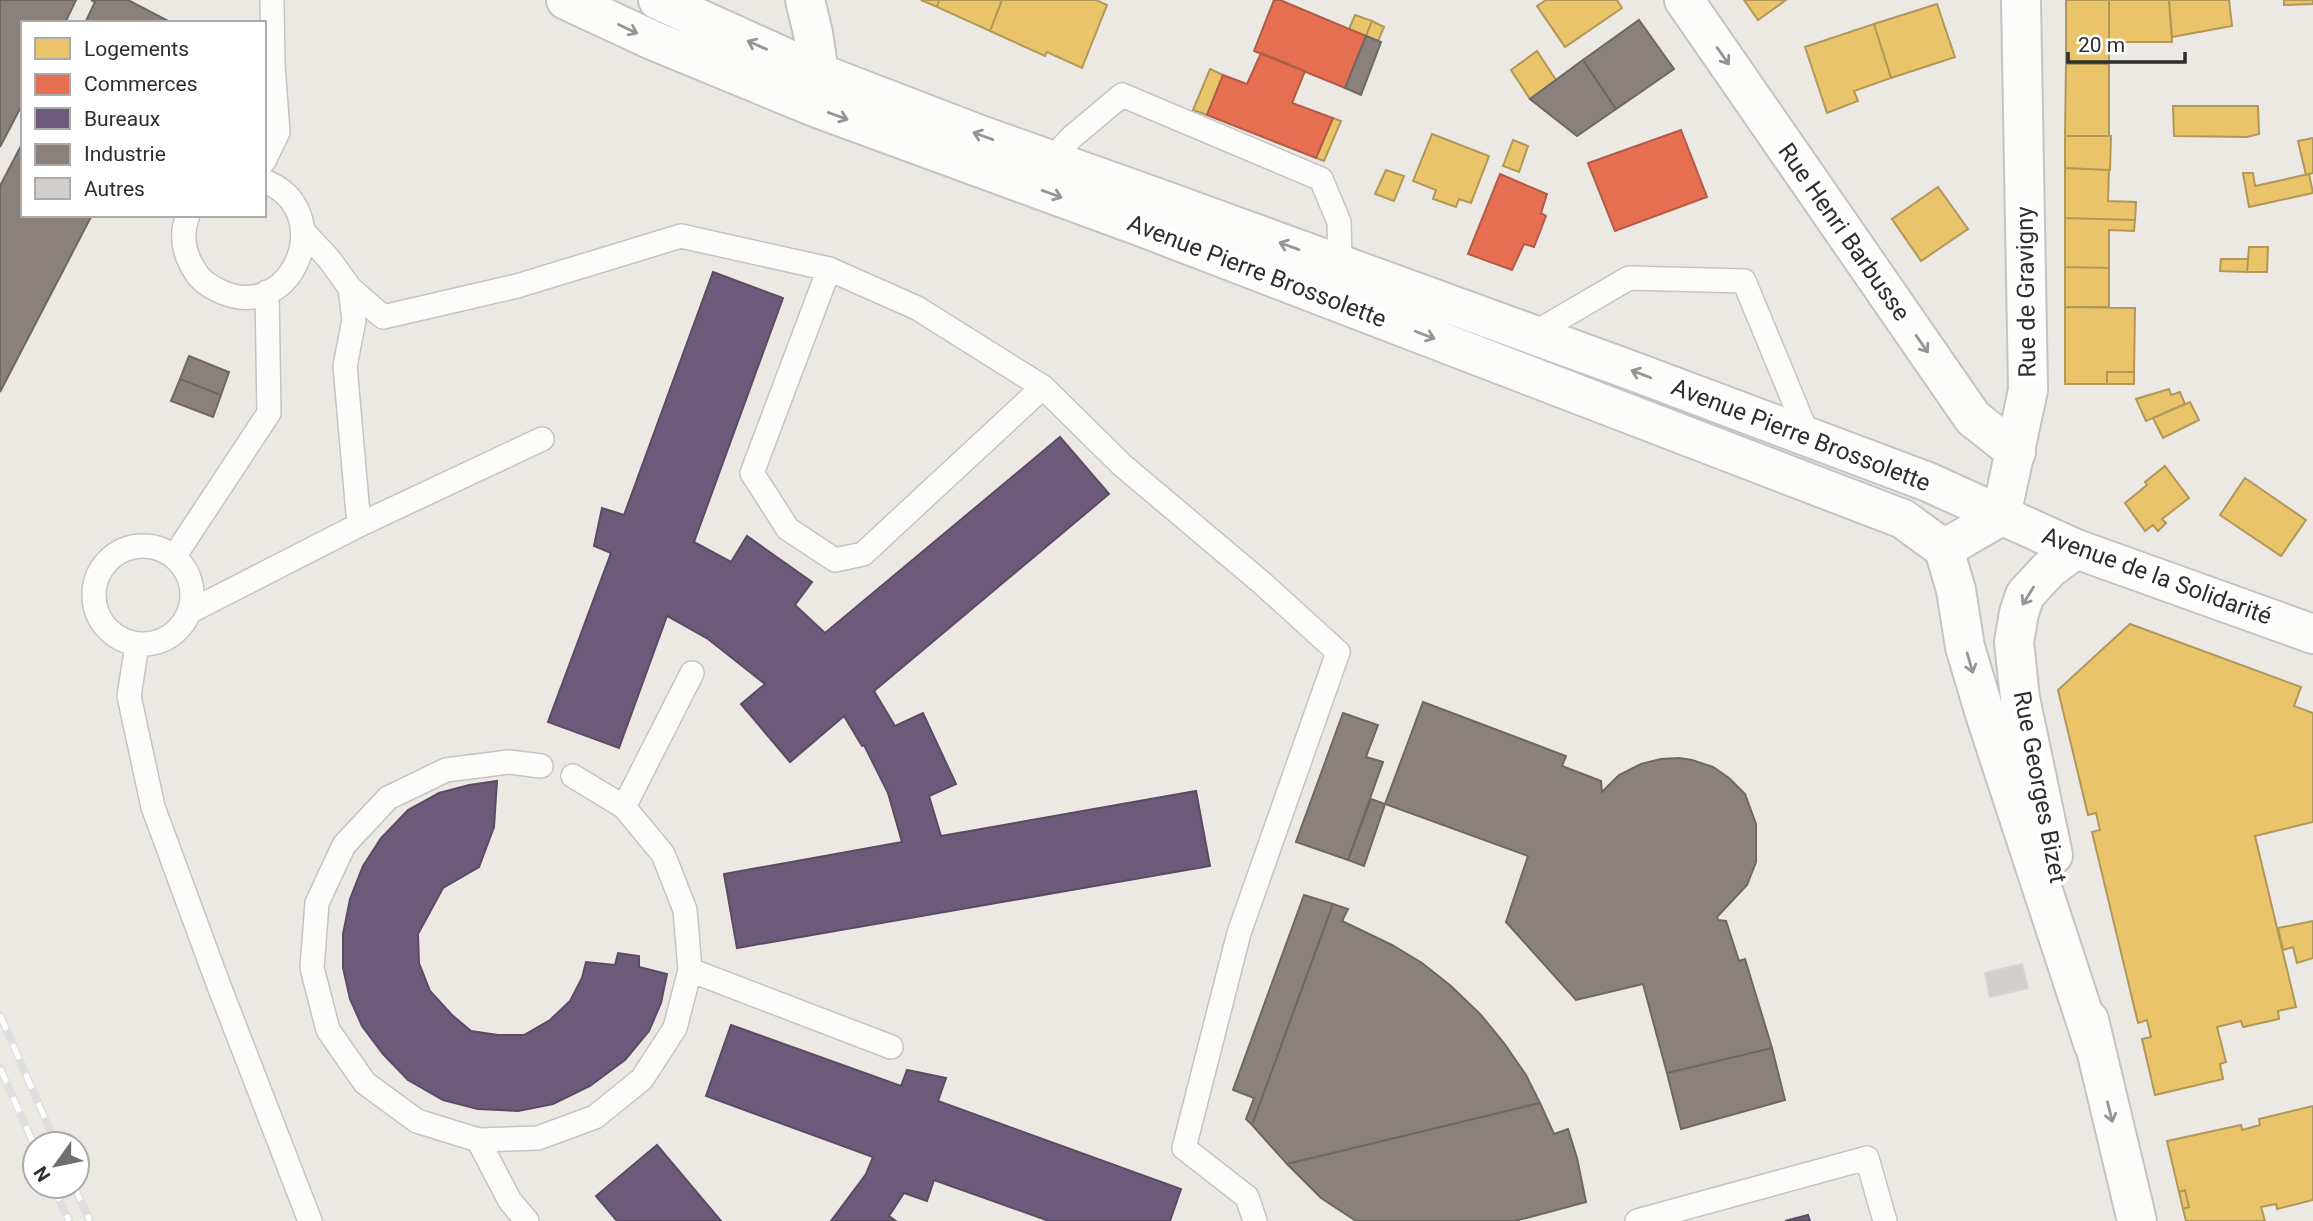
<svg xmlns="http://www.w3.org/2000/svg" width="2313" height="1221" viewBox="0 0 2313 1221" font-family="Roboto,sans-serif">
	<style>
		.homes { fill: #e9c46a; stroke: #b19758; stroke-width: 2 }
		.shops { fill: #e76f51; stroke: #b05c46; stroke-width: 2 }
		.offices { fill: #6d597a; stroke: #5a4c63; stroke-width: 2 }
		.industry { fill: #8a817c; stroke: #6e6865; stroke-width: 2 }
		.building { fill: #d1cecb; stroke: #d7d4d0; stroke-width: 2 }
		.lines { fill: none; stroke-linecap: round; stroke-linejoin: round }
		.service-casing { stroke: #c5c4c5; stroke-width: 26 }
		.minor-casing { stroke: #c5c4c5; stroke-width: 42 }
		.tertiary-casing { stroke: #c5c4c5; stroke-width: 42 }
		.secondary-casing { stroke: #c5c4c5; stroke-width: 42 }
		.service { stroke: #fcfcfb; stroke-width: 23 }
		.minor { stroke: #fcfcfb; stroke-width: 38 }
		.tertiary { stroke: #fcfcfb; stroke-width: 38 }
		.secondary { stroke: #fcfcfb; stroke-width: 38 }
		.rail-casing { stroke: #dfdfe1; stroke-width: 8 }
		.rail { stroke: #fff; stroke-width: 5; stroke-dasharray: 16; stroke-linecap: butt }
		.oneway { stroke: #959594 }
		.labels { text-anchor: middle; stroke-width: 7; stroke-linejoin: round; paint-order: stroke }
		.street-label { font-size: 24px; fill: #2e2e2e; stroke: #fff }
	</style>
	<rect width="100%" height="100%" fill="#ece8e4"/>
	<!-- homes -->
	<path class="homes" d="M921,0h18l-2,7z
		M939,0h63l-12,31 -53,-24z
		M1002,0h94l11,5 -25,63 -35,-16 -2,4 -55,-25z
		M1546,0h71l5,8 -57,39 -28,-41z
		M1744,0h42l-28,20z
		M2066,0h43v64h-43z
		M2109,0h60l3,42h-63z
		M2169,0h60l3,26 -60,11z
		M2284,0h29v4l-29,1z
		M1937,4l18,53 -64,21 -17,-54z
		M1355,15l17,6 -6,15 -17,-7z
		M1372,21l12,6 -6,14 -12,-5z
		M1874,24l17,54 -37,13 4,10 -31,12 -22,-66z
		M1537,51l19,29 -26,19 -19,-29z
		M2066,64h43v72h-44z
		M1210,69l13,6 -16,40 -14,-5z
		M2173,106h85l1,28 -12,3 -73,-1z
		M1333,118l8,3 -17,40 -8,-3z
		M1432,134l57,22 -18,47 -12,-4 -3,8 -23,-8 3,-9 -23,-9z
		M2065,136h46l-1,34 -45,-2z
		M2313,138v35l-7,2 -8,-34z
		M1513,140l15,6 -9,26 -16,-6z
		M2065,168l44,2 -1,31 28,1 -1,18 -70,-2z
		M1386,170l18,6 -10,25 -19,-7z
		M2243,173h10l2,13 54,-12 4,19 -64,14z
		M1938,187l30,42 -47,32 -29,-42z
		M2065,218l70,2 -1,11 -25,-1v38l-44,-1z
		M2249,247h19l-1,25h-20z
		M2221,259h27l-1,13 -27,-1z
		M2065,267l44,1v39h-44z
		M2065,307l70,1 -1,64h-27v12h-42z
		M2107,372h27v12h-27z
		M2169,389l2,6 9,-3 5,12 -39,17 -10,-22z
		M2190,402l9,18 -36,18 -10,-20z
		M2165,466l24,32 -27,21 4,4 -8,8 -5,-6 -8,6 -20,-28 22,-18 -2,-3z
		M2245,478l61,42 -25,36 -61,-41z
		M2130,624l171,63 -7,19 19,7v109l-58,14 41,171 -18,4 1,8 -36,8 -2,-6 -24,6 9,35 -6,2 3,15 -68,16 -13,-56 9,-2 -4,-17 -9,3 -46,-191 8,-2 -4,-17 -8,2 -30,-125z
		M2313,921v37l-16,5 -4,-16 -10,3 -5,-22z
		M2313,1106v94l-36,9 -1,-5 -15,3 4,14h-79l-3,-12 6,-2 -4,-17 -6,2 -12,-51 74,-16 1,5 18,-5 -1,-6z
		M2185,1190l4,17 -6,2 -4,-17z"/>
	<!-- shops -->
	<path class="shops" d="M1274,0h6l86,36 -21,52 -91,-37z
		M1261,53l44,18 -13,32 41,15 -17,40 -109,-43 16,-40 24,9z
		M1681,130l26,67 -92,34 -27,-68z
		M1500,174l47,20 -6,19 5,3 -12,31 -10,-3 -12,26 -44,-16z"/>
	<!-- offices -->
	<path class="offices" d="M713,272l70,26 -89,244 37,20 16,-26 65,46 -17,23 30,28 235,-196 49,57 -235,197 21,35 28,-13 33,71 -27,12 12,40 255,-45 14,75 -473,82 -13,-74 178,-32 -14,-49 -24,-48 -2,1 -18,-30 -54,46 -49,-58 24,-20 -57,-45 -41,-23 -48,132 -71,-26 63,-169 -17,-7 8,-38 22,7z
		M497,781l-3,46 -15,40 -36,21 -25,46 1,29 11,28 22,24 19,16 27,4h26l26,-15 20,-19 12,-23 4,-16 29,3 3,-12 21,3v11l28,7 -6,29 -12,28 -24,29 -35,26 -37,18 -35,7 -40,-2 -35,-9 -35,-20 -25,-26 -21,-28 -12,-27 -7,-31v-34l7,-35 13,-33 18,-28 27,-28 31,-17 30,-8z
		M731,1025l170,61 6,-16 39,8 -8,23 243,88 -11,32h-121l-115,-41 -7,21 -23,-8 -15,23 7,5h-65l35,-47 7,-17 -167,-61z
		M657,1145l64,76h-104l-21,-25z
		M1808,1215l2,6h-25z"/>
	<!-- industry -->
	<path class="industry" d="M0,0h76l-11,23h-42v80l-23,44z
		M91,0h37l44,23h-87l10,-21z
		M1639,20l35,49 -58,40 -33,-49z
		M1366,36l15,6 -20,53 -16,-7z
		M1583,60l33,49 -39,27 -47,-37z
		M23,142v73h69l-92,177v-206z
		M189,356l40,16 -8,23 -41,-16z
		M180,379l41,16 -8,22 -42,-16z
		M1423,702l143,54 -4,10 39,15 1,11 17,-17 22,-11 20,-5 18,-1 13,2 21,7 16,11 16,16 11,30v38l-9,23 -30,32 1,3 8,1 13,40 6,-2 27,89 -105,25 -24,-89 -67,16 -70,-78 22,-66 -143,-52z
		M1343,713l35,12 -12,32 17,5 -35,98 -52,-18z
		M1371,799l14,5 -21,62 -16,-6z
		M1304,895l29,9 -81,221 -6,-6 8,-21 -21,-8z
		M1333,904l15,5 -6,12 50,24 30,18 29,23 30,29 23,28 22,32 14,28 -253,61 -35,-39z
		M1772,1048l13,52 -104,29 -14,-56z
		M1540,1103l14,31 14,-5 9,29 9,44 -71,19h-159l-35,-23 -34,-34z"/>
	<!-- building -->
	<path class="building" d="M2022,964l6,24 -38,9 -5,-24z"/>
	<g class="lines">
		<defs>
			<path id="service" d="M1050,160l22,-23 50,-42 199,84 18,43 1,43
				M264,161l14,-29 -5,-66 -1,-66
				M188,215c-8,20 -4,39 7,56 6,11 17,17 29,22 71,28 114,-84 40,-112
				M304,232l25,27 21,29 33,29 134,-31 164,-50 148,33 88,39 126,79 79,78 140,118 76,69 -99,281 -55,215 63,49 8,24
				M829,269l-77,204 36,56 47,31 28,-6 180,-167
				M350,288l4,32 -9,46 14,159 183,-86
				M1531,335l98,-57 115,3 65,157
				M94 595a49 49 0 1 1 98 0a49 49 0 1 1-98 0Z
				M174,557l95,-144 -2,-121
				M189,612l170,-87
				M137,645l-8,51 24,111 66,179 91,235
				M541,766l-32,-4 -63,8 -58,28 -44,47 -27,58 -5,65 16,62 37,53 52,38 61,19 60,-2 57,-21 47,-38 33,-51 15,-58 -5,-60 -18,-46 -4,-10 -39,-47 -51,-31
				M624,807l68,-134
				M690,970l201,77
				M478,1140l32,61 17,20
				M1637,1221l230,-63 18,63"/>
			<path id="minor" d="M805,0l8,33 6,40
				M1684,0l289,418 43,34"/>
			<path id="tertiary" d="M1944,549l57,-33 27,-126 -7,-390"/>
			<path id="secondary" d="M566,0l86,40 165,68 325,119 761,292 41,30 12,41 9,57 20,67 109,332
				M658,0l161,73 164,63 169,60 478,174 298,112 148,67 237,85
				M2053,855l-33,-157 -6,-56 5,-29 6,-18 24,-26 27,-20
				M2089,1020l48,201"/>
		</defs>
		<!-- service casing -->
		<use href="#service" class="service-casing"/>
		<!-- minor casing -->
		<use href="#minor" class="minor-casing"/>
		<!-- tertiary casing -->
		<use href="#tertiary" class="tertiary-casing"/>
		<!-- secondary casing -->
		<use href="#secondary" class="secondary-casing"/>
		<!-- service -->
		<use href="#service" class="service"/>
		<!-- minor -->
		<use href="#minor" class="minor"/>
		<!-- tertiary -->
		<use href="#tertiary" class="tertiary"/>
		<!-- secondary -->
		<use href="#secondary" class="secondary"/>
		<defs>
			<path id="rail" d="M0,1015l56,129
				M0,1068l35,79
				M53,1186l16,35
				M74,1186l16,35"/>
		</defs>
		<!-- rail casing -->
		<use href="#rail" class="rail-casing"/>
		<!-- rail -->
		<use href="#rail" class="rail"/>
	</g>
	<!-- one-way arrows -->
	<defs><path id="oneway-shaft" d="M-6 0H5M1.5-3L5.5 0L1.5 3" fill="none" stroke-width="1.6" stroke-linecap="round" stroke-linejoin="round" transform="scale(1.75)"/></defs>
	<g class="oneway">
		<use href="#oneway-shaft" transform="translate(628 29) rotate(25)"/>
		<use href="#oneway-shaft" transform="translate(757 45) rotate(-156)"/>
		<use href="#oneway-shaft" transform="translate(1723 56) rotate(55)"/>
		<use href="#oneway-shaft" transform="translate(838 116) rotate(20)"/>
		<use href="#oneway-shaft" transform="translate(983 136) rotate(-160)"/>
		<use href="#oneway-shaft" transform="translate(1052 194) rotate(20)"/>
		<use href="#oneway-shaft" transform="translate(1289 246) rotate(-160)"/>
		<use href="#oneway-shaft" transform="translate(1425 335) rotate(21)"/>
		<use href="#oneway-shaft" transform="translate(1922 344) rotate(55)"/>
		<use href="#oneway-shaft" transform="translate(1641 374) rotate(-159)"/>
		<use href="#oneway-shaft" transform="translate(2028 596) rotate(122)"/>
		<use href="#oneway-shaft" transform="translate(1970 663) rotate(74)"/>
		<use href="#oneway-shaft" transform="translate(2110 1112) rotate(76)"/>
	</g>
	<g class="labels">
		<!-- street labels -->
		<g class="street-label">
			<text transform="translate(1844 232) rotate(55)" y="8">Rue Henri Barbusse</text>
			<text transform="translate(1257 271) rotate(21)" y="8">Avenue Pierre Brossolette</text>
			<text transform="translate(2026 292) rotate(-91)" y="8">Rue de Gravigny</text>
			<text transform="translate(1801 435) rotate(21)" y="8">Avenue Pierre Brossolette</text>
			<text transform="translate(2157 576) rotate(20)" y="8">Avenue de la Solidarité</text>
			<text transform="translate(2040 787) rotate(79)" y="8">Rue Georges Bizet</text>
		</g>
	</g>
	<!-- legend -->
	<rect x="21" y="21" width="245" height="196" fill="#ffffff" stroke="#ababab" stroke-width="2"/>
	<rect x="35" y="38" width="35" height="21" fill="#e9c46a" stroke="#ababab" stroke-width="2"/>
	<text x="84" y="56" font-size="21" fill="#2e2e2e">Logements</text>
	<rect x="35" y="74" width="35" height="21" fill="#e76f51" stroke="#ababab" stroke-width="2"/>
	<text x="84" y="91" font-size="21" fill="#2e2e2e">Commerces</text>
	<rect x="35" y="108" width="35" height="21" fill="#6d597a" stroke="#ababab" stroke-width="2"/>
	<text x="84" y="126" font-size="21" fill="#2e2e2e">Bureaux</text>
	<rect x="35" y="144" width="35" height="21" fill="#8a817c" stroke="#ababab" stroke-width="2"/>
	<text x="84" y="161" font-size="21" fill="#2e2e2e">Industrie</text>
	<rect x="35" y="178" width="35" height="21" fill="#d1cecb" stroke="#ababab" stroke-width="2"/>
	<text x="84" y="196" font-size="21" fill="#2e2e2e">Autres</text>
	<!-- north arrow -->
	<g transform="translate(56 1165) rotate(237)"><circle r="33" fill="#ffffff" stroke="#ababab" stroke-width="2"/>
	<path d="M0-5L12 26L0 18L-12 26Z" fill="#706f6e"/>
	<text y="-10" font-size="19" font-weight="bold" text-anchor="middle" fill="#2e2e2e">N</text>
	</g>
	<!-- scale -->
	<path d="M2068 52v10h117v-10" fill="none" stroke="#2e2e2e" stroke-width="3.5"/>
	<text x="2078" y="52" font-size="21" fill="#2e2e2e" stroke="#ffffff" stroke-width="5" paint-order="stroke">20 m</text>
</svg>
